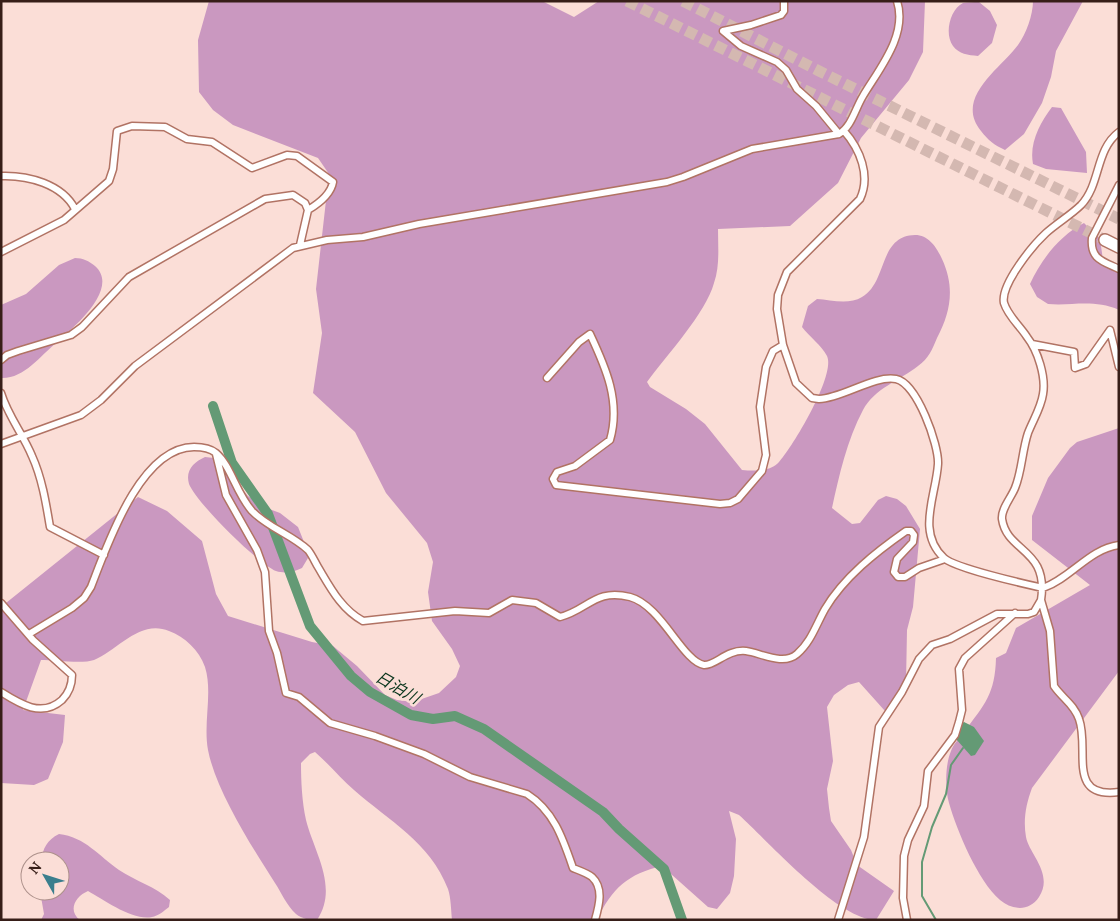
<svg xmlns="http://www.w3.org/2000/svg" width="1120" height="921" viewBox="0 0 1120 921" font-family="Lora,'Noto Sans JP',serif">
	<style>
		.forest { fill: #ca98c0 }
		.water { fill: #649a75 }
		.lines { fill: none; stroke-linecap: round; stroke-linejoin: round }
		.stream { stroke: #649a75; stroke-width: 2 }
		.river { stroke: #649a75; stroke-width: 10 }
		.highway-tunnel { stroke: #d4b8b1; stroke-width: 11; stroke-dasharray: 11 5.5; stroke-linecap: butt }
		.street-casing { stroke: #b17364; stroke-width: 9 }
		.highway-casing { stroke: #b17364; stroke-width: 14 }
		.street { stroke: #fff; stroke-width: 6 }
		.highway { stroke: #fff; stroke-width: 11 }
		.labels { text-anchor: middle; stroke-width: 5; stroke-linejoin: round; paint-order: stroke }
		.water-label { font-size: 16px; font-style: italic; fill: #06331a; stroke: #fbded7 }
	</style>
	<rect width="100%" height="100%" fill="#fbded7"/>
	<!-- forest -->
	<path class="forest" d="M209,1h333l32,16 25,-16h326l-2,51 -14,28 -48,58 -23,45 -48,43 -72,3c0,18 2,37 -4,54 -8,30 -48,73 -67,99l3,5 36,22 19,15 37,46c12,1 28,2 37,-8 13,-14 57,-87 48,-106 -5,-10 -18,-20 -25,-29l6,-21 9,-7c14,1 32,6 45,-2 26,-15 16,-61 53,-62 14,0 22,13 27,24 13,28 9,53 -5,79 -5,12 -8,20 -19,28 -19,15 -43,22 -55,44 -16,30 -24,66 -31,98l20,16 8,-1 18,-23 8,-4 11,3 9,7 14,23 -7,78 -6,23 -1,53 -13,26 -8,2 -26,-29 -11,3 -14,10 -7,12 6,54 -6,28 2,19 2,13 20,29 6,15 37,26 -18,29c-39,-1 -107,-78 -137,-105l-10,-4 7,28 -2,37 -4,17 -13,16 -9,-2 -46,-41c-34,8 -50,22 -65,54h-145c-1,-10 -1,-22 -4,-31 -18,-47 -59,-68 -94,-99 -14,-12 -25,-26 -39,-38l-5,2 -9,9c0,18 1,39 5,57 8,32 33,67 11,100 -7,0 -15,-1 -21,-6 -9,-8 -15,-22 -21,-31 -23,-36 -59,-92 -67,-133 -5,-28 5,-57 -3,-83 -6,-17 -20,-30 -36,-36 -29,-12 -51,19 -75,29 -11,4 -40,0 -53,0l-18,50 42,5 -2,27 -15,37 -14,6 -33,-2v-176l137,-110 29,14 35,30 14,53 12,22 84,26 21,4 24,20 28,29 12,5 16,2 26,-9 17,-16 4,-11 -8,-17 -20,-28 -4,-29 5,-30 -6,-19 -41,-50 -31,-61 -42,-39 9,-60 -6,-44 13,-115 -11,-16 -85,-33 -20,-15 -14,-18 -1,-52z
		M1033,1h50l-27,50 -5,26 -9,26 -18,31 -19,16c-11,-5 -17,-10 -24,-19 -27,-33 19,-62 37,-86 8,-11 15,-30 15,-44z
		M979,2l11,9 7,14 -5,18 -14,13c-10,-1 -19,-2 -25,-10 -9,-12 -3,-37 10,-43 5,-1 11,-1 16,-1z
		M1052,107l9,1 25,44 1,21 -41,-4 -13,-5c-4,-21 7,-41 19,-57z
		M1084,223l16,16 3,21 16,5v45c-25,-11 -46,-4 -71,-6l-11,-7 -7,-13c11,-24 29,-48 54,-61z
		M75,258c8,0 14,3 20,8 26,23 -24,64 -39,77 -16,13 -32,36 -55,35v-73l25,-11 33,-29z
		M1119,428v243l-87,117c-6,16 -9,32 -6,49 3,17 28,37 13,60 -10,15 -27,13 -39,3 -22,-19 -43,-69 -51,-97 -4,-14 -4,-38 2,-52 2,-7 9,-13 13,-19 21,-28 31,-38 32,-74l10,-5 10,-25 74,-43 -58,-45v-24l16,-38 22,-30 7,-6z
		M205,457l9,1 34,38 16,11 16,6 18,14 6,15 4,16 -6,10c-8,4 -17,6 -26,3 -19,-8 -80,-69 -87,-87 -4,-14 5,-22 16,-27z
		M59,834c26,3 40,22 60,36 16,11 36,16 51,30l-1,7c-5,4 -11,9 -17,10 -19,4 -48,-17 -64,-26 -12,5 -21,19 -8,29h-39l3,-6 -4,-23h20v-30h-19c2,-13 6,-21 18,-27z"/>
	<!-- water -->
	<path class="water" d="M964,722l10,5 10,14 -9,14 -4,1 -15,-17 5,-15z"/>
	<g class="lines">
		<!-- stream -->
		<path class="stream" d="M936,920l-14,-24v-34l10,-35 14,-33 5,-29 12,-17"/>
		<!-- river -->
		<path class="river" d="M213,406l19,57 36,51 42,112 41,50 19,16 41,23 22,4 22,-3 29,13 119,83 16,17 45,40 18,51"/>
		<!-- highway-tunnel -->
		<path class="highway-tunnel" d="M627,1l478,239
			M683,1l136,70 300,148"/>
		<defs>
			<path id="street" d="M784,1v10l-3,4 -30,10 -28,6 18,15 36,16 9,8 11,19 19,17 23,28
				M844,131c16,18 27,45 16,68l-73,73 -9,23 -1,14 6,36 13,38 16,15 7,1c24,-1 55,-24 77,-20 21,4 43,66 42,85 -2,32 -22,68 6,94 11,10 81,26 99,30 28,-10 46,-39 76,-43
				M1,176c27,-1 61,8 74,33
				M1119,185l-27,53c-2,21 10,23 27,31
				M1,252l63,-32 45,-39 4,-12 4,-38 15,-5 33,1 22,12 25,3 40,26 35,-13 10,1 36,26c-2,12 -15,22 -25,28l-8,35
				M1032,344l42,8 1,16 11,-4 24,-34 9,37
				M1,360l6,-5 11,-4 53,-16 11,-8 47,-50 136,-78 28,-4 12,8 3,7
				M547,378l32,-36 11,-8c16,34 31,68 20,106l-35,26 -18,6 -4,7 3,6 164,19 10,-1 8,-4 24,-28 4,-16 -6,-48 6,-40 7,-16 10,-6
				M1,393c7,23 22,41 31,63 10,22 14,47 18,71l54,28
				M1,444l80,-29 20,-15 34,-34 158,-118 34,-8 36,-3 56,-13 248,-42 16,-5 69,-28 87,-15c13,-8 16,-25 24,-38 16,-27 45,-61 34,-95
				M216,454l10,41 31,55 8,22 4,59 8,22 9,40 13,4 31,26 45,13 49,18 46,23 57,17c27,17 36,45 46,74 5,2 14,5 19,9 12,11 7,29 3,43
				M1041,600c8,-52 -34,-47 -39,-81 -1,-10 9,-21 13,-31 7,-17 7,-37 13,-55 5,-13 13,-25 15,-39 3,-17 -5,-43 -16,-57 -7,-11 -19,-21 -23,-34 -4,-18 29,-58 42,-70 11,-10 25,-18 35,-28 20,-21 14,-55 38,-73
				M1,603l32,37 39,35c0,10 -3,18 -10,25 -20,18 -42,4 -61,-8
				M29,634l43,-26 12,-10 7,-11c16,-41 49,-140 103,-140 7,0 16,1 22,6 15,13 20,40 36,58 15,16 40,24 56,39 4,5 7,12 10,17 12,20 23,42 45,54l92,-10 34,2 23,-13 24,3 24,14c28,-7 35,-29 70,-20 31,8 53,65 74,68 11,1 23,-16 42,-14 15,2 37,15 51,3 14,-12 19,-29 28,-45 19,-32 51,-57 81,-78h5l3,4 -1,7 -16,17 -3,13 4,5h7l14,-9 26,-9
				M838,920l26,-83 15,-110 23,-35 17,-33 13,-14 18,-6 47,-25h31l6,-2 7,-12 9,31 4,55c8,12 20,18 25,33 11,30 -13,80 40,73
				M907,920l-4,-22 1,-42 4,-16 16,-34 4,-35 27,-36 4,-13 3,-12 -3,-41 6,-11 50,-45"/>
			<path id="highway" d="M1105,240l14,7"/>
		</defs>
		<!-- street casing -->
		<use href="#street" class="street-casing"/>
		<!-- highway casing -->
		<use href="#highway" class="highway-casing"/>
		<!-- street -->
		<use href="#street" class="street"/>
		<!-- highway -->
		<use href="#highway" class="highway"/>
	</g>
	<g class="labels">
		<!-- water labels -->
		<g class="water-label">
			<text transform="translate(398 687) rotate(30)" y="6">日泊川</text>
		</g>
	</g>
	<!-- border -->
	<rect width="1120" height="921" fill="none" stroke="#371e18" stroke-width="5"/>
	<!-- north arrow -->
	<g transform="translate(45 876) rotate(309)"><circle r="24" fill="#fbded7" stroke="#ad918b"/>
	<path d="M0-4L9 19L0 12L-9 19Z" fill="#3a7e8d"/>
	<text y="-8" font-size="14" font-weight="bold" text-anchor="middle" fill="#371e18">N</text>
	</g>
</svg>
